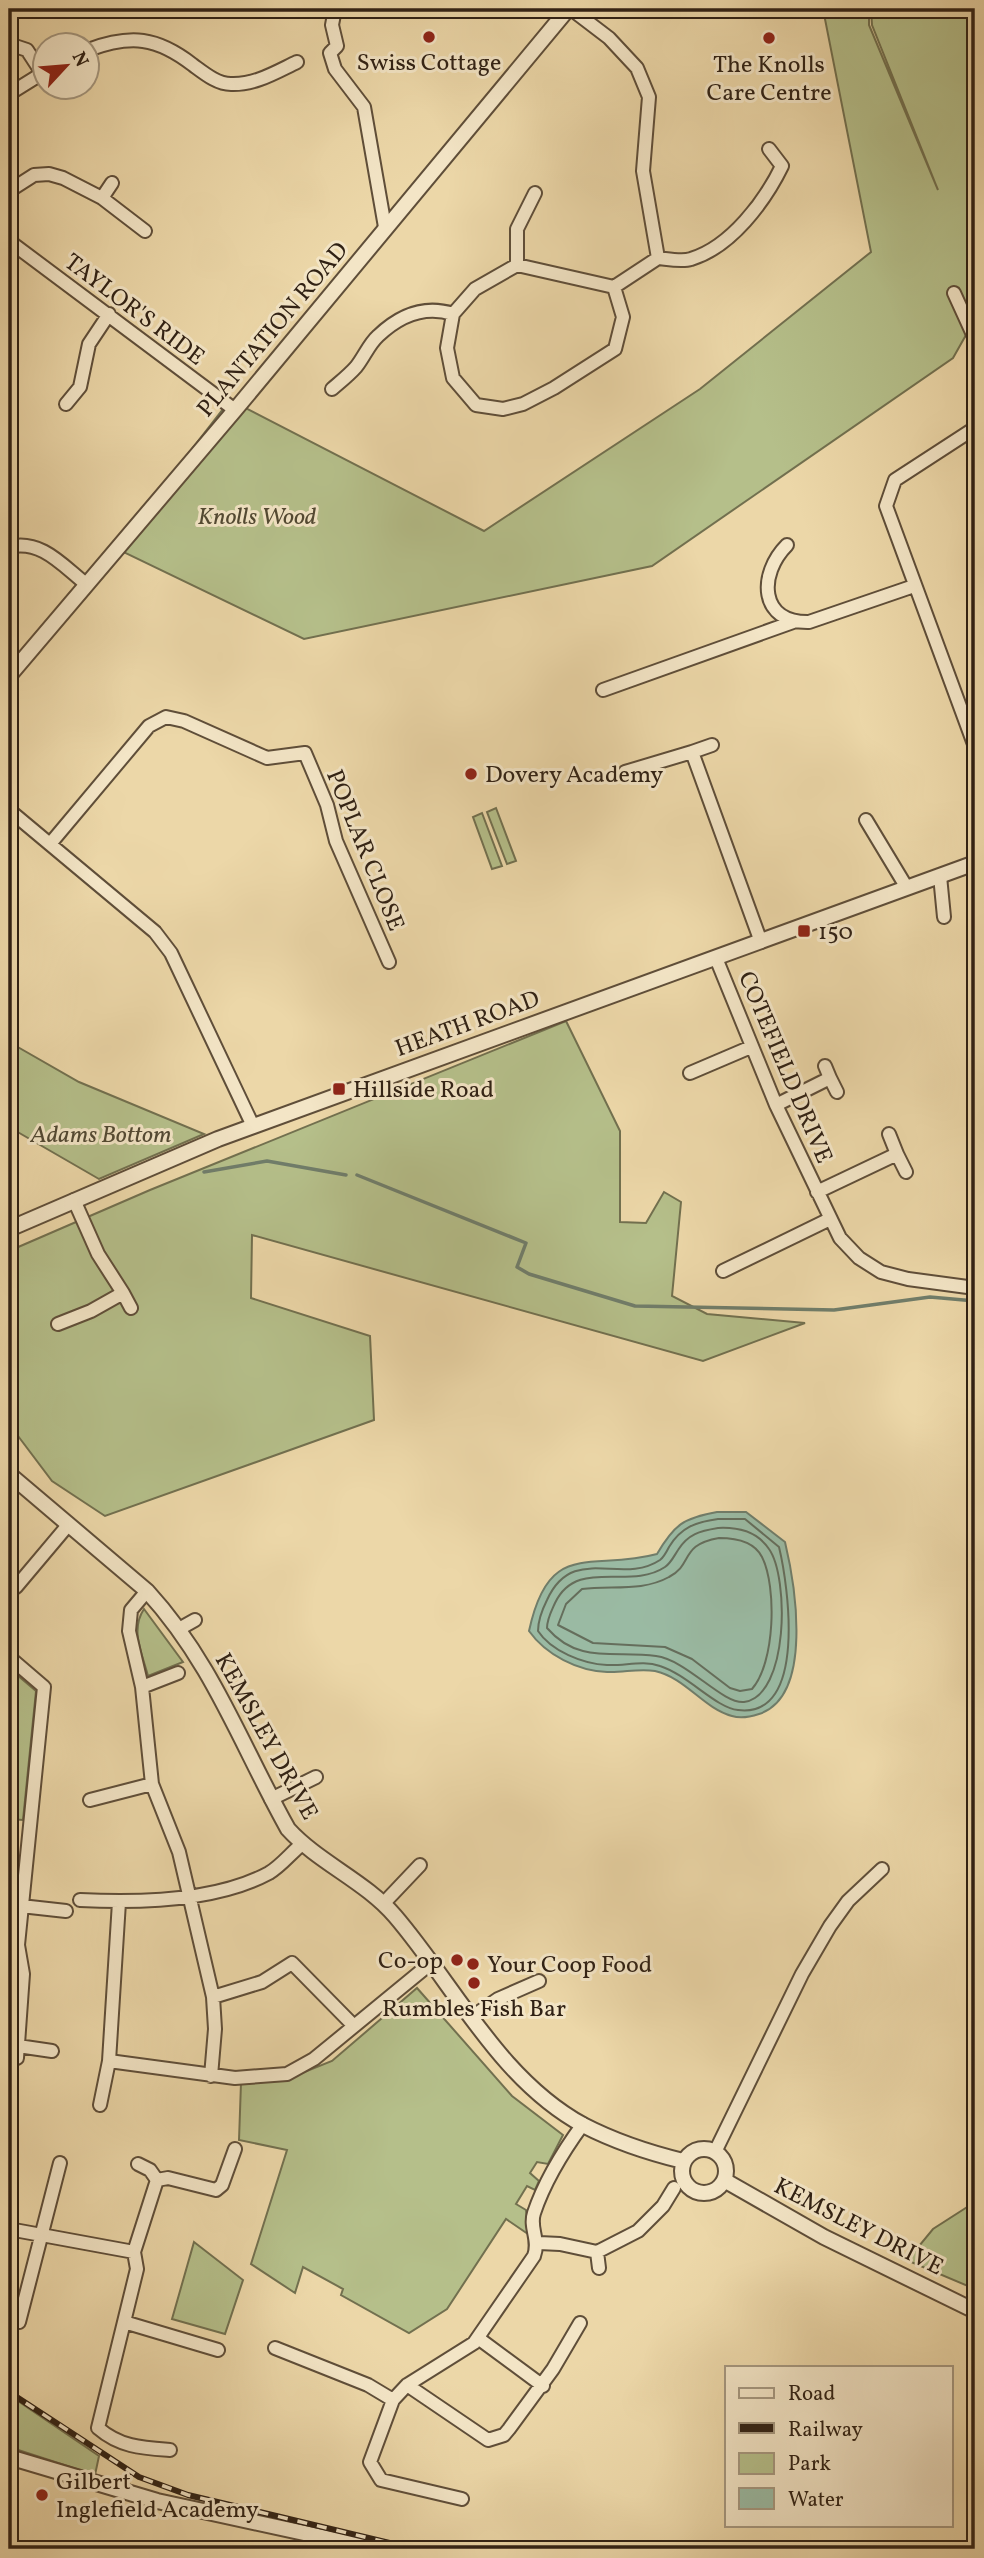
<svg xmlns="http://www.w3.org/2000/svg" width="984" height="2558" viewBox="0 0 984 2558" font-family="Vollkorn,serif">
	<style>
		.green { fill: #b5bf8a; stroke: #72704f; stroke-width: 2 }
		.water { fill: #9abaa3; stroke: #707d6a; stroke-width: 2 }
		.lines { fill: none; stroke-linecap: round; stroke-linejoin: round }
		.shore { stroke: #656e5c; stroke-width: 2 }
		.stream { stroke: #707d6a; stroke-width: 3.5 }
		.minor-casing { stroke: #5f4e39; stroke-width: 16 }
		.tertiary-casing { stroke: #5f4e39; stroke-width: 18 }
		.minor { stroke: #f3e5c6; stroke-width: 12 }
		.tertiary { stroke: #f3e5c6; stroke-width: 14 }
		.rail-casing { stroke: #302114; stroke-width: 6 }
		.rail { stroke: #f3e5c6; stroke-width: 3.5; stroke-dasharray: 10; stroke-linecap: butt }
		.poi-dot { fill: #8f2418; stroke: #f3e5c6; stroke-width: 2.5 }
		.labels { text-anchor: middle; stroke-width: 6; stroke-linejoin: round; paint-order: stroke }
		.poi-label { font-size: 24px; fill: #302114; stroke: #f3e5c6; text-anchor: start }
		.street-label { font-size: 24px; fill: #302114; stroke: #f3e5c6 }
		.park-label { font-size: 24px; font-style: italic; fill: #514832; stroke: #f3e5c6 }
	</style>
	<rect width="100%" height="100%" fill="#ecd7a8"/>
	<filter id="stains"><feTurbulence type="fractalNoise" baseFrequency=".00286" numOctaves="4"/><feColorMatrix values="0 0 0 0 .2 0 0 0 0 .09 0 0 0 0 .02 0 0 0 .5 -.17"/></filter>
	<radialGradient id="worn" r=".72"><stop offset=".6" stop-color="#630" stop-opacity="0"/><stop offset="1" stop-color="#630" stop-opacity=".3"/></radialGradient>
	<!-- green -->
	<path class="green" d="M823,9h46v16l69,165 -66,-165 -1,-16h104v310l-22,39 -301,208 -348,73 -189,-91 115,-148 254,131 216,-142 171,-137z
		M496,808l20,53 -9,3 -20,-52z
		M482,813l20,53 -10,3 -19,-52z
		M566,1021l54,110v91l26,1 18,-31 17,10 -9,94 35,18 98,9 -102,38 -451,-126 -1,63 119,38 4,84 -269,96 -53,-35 -43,-57v-173l141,-61z
		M9,1042l70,40 125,52 -105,45 -90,-52z
		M144,1609l39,53 -35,14c-6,-23 -18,-46 -4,-67z
		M10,1669l26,22 -13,129 -14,-1z
		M417,1988l95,108 51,39 -15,29 -11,-2 -7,11 9,8 -4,9 -8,-4 -11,18 10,6 2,24 -22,-15 -59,90 -38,24 -68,-38 2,-6 -40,-22 -8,26 -44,-29 36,-114 -48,-10 2,-57 46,-4 45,-18z
		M975,2202v87l-71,-30 11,-8 18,-22z
		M194,2242l49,38 -18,54 -53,-15z
		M9,2395l90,61 -4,19 -86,-28z"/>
	<!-- water -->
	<path class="water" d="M717,1512h29l39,30c10,42 29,154 -26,172 -9,3 -18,5 -27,2 -29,-8 -46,-38 -77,-45 -17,-3 -32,2 -48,1 -29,-1 -61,-17 -78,-41 20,-93 61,-59 128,-77 17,-29 26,-36 60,-42z"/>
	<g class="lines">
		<!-- shore -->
		<path class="shore" d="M718,1519h27l34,28c9,37 29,172 -41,163 -22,-2 -50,-35 -78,-44 -17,-6 -35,0 -53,-1 -24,-1 -56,-14 -69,-34 0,-11 4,-21 9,-31 26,-57 74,-14 113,-40 4,-3 7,-9 9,-13 12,-20 27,-25 49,-28z
			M718,1528c20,-1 39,3 51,21 20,28 20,147 -25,153 -22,2 -57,-42 -88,-46 -40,-6 -77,9 -109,-28 0,-9 4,-16 8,-25 22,-46 74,-12 110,-36 6,-4 9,-11 13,-17 10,-16 22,-19 40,-22z
			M719,1538c15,0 35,3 43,19 15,30 13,106 -10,132l-12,2 -10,-3 -38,-29 -27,-12 -72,-4 -35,-18 8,-21 16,-15c29,-4 60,3 87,-12 25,-13 10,-32 50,-39z"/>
		<!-- stream -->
		<path class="stream" d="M204,1172l63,-11 79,14
			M357,1175l169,68 -9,24 12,7 106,32 199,4 96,-13 45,4"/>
		<defs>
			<path id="minor" d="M335,9l-3,16 5,21 -7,7 5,16 29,38 21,120
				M571,9l38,29 28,30 12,29 -6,74 15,87 -44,29 -97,-22 -42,24 -22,25 -6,34 6,30 23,27 27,4 20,-5 31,-16 61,-39 8,-32 -9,-30
				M9,44l18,6 15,23
				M88,50c43,-16 69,-13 105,15 11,8 24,19 38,19 24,1 45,-12 66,-22
				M9,94l37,-23
				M9,191l25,-16 15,-1 14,4 39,20 43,33
				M102,198l10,-15
				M9,241l226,169
				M658,258c10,1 24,4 33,1 40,-12 74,-58 91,-93l-13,-17
				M517,265v-36l18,-36
				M954,293l21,46
				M332,389c8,-7 17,-14 24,-22 8,-10 13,-23 22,-31 22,-21 47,-31 75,-22
				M66,404l14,-17 9,-43 20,-30
				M975,428l-80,52 -9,26 89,241
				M787,545c-29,29 -28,78 22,77l105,-36
				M9,547c32,-8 53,18 77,37
				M603,690l190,-68
				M692,752l20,-7
				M625,772l67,-20 69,190
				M9,810l146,122 16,21 82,173
				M866,820l41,68
				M50,844l99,-118 17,-9 18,4 83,37 38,-5 22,52 9,36 53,121
				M940,876l4,41
				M716,958l60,147 64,133 19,20 22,14 27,7 67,9
				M690,1073l61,-26
				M830,1078l7,14
				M776,1105l54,-27 -5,-12
				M897,1154l9,18
				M817,1192l80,-38 -8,-20
				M723,1271l107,-52
				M123,1293l8,15
				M58,1324l33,-13 32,-18 -25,-39 -24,-54
				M16,1587l53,-63
				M147,1591l-16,19 -2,21 13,56 10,97 27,68 34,145 2,32 -4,47
				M179,1629l16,-9
				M9,1657l35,30 -26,258 5,29 -6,84
				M142,1687l36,-14
				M271,1799l45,-22
				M90,1800l62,-16
				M80,1900c58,3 137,1 189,-27 12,-7 22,-20 33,-29
				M383,1904l37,-39
				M21,1906l45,5
				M213,1997l49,-15 30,-19 61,62
				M472,2017l26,-18 41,-18
				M18,2046l34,5
				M109,2061l126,17 52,-4 27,-15 117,-96
				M100,2105l9,-44 10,-159
				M715,2152l87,-178 28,-48 18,-25 34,-32
				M138,2164l12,6 7,10
				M9,2229l125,23
				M539,2243l21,1 37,8 2,16
				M597,2252l41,-21 25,-25 11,-18
				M19,2322l41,-159
				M124,2322l94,28
				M478,2338l65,48
				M275,2348l93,37 25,15
				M407,2385l81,55 16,-5 5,-6 44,-60 27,-46
				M170,2450c-28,-2 -50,-3 -72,-22l39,-159 -3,-17 23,-72 11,-2 48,12 6,-5 13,-36
				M462,2499l-81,-19 -11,-18 23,-62 14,-15 67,-42 60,-87c6,-17 -5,-28 0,-43 10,-30 30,-63 49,-89"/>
			<path id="tertiary" d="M9,676l226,-266 333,-401
				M9,1229l209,-90 757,-276
				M9,1474l138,117c66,72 94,154 141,238 31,34 77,52 107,87 60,70 104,163 188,209 31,16 67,28 100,36
				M682 2171a22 22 0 1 1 44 0a22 22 0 1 1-44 0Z
				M724,2180l100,57 151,74
				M9,2457l148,44 221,48"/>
		</defs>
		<!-- minor casing -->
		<use href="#minor" class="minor-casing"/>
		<!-- tertiary casing -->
		<use href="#tertiary" class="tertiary-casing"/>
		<!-- minor -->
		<use href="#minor" class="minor"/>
		<!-- tertiary -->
		<use href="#tertiary" class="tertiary"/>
		<defs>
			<path id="rail" d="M9,2392l130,85 49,18 227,54"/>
		</defs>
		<!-- rail casing -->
		<use href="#rail" class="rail-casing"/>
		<!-- rail -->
		<use href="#rail" class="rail"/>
	</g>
	<!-- markers -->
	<g class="poi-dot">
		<circle cx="429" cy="37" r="7"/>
		<circle cx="769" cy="38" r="7"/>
		<circle cx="471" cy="774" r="7"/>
		<rect x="797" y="924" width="14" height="14" rx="3.5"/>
		<rect x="332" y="1082" width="14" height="14" rx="3.5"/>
		<circle cx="457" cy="1960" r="7"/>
		<circle cx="473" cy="1964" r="7"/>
		<circle cx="474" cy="1983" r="7"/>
		<circle cx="42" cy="2495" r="7"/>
	</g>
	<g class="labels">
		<!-- poi labels -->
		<g class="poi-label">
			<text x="429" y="70" text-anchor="middle">Swiss Cottage</text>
			<text x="769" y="72" text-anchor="middle">The Knolls<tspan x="769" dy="28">Care Centre</tspan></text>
			<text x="485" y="782">Dovery Academy</text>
			<text x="818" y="939">150</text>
			<text x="353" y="1097">Hillside Road</text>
			<text x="443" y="1968" text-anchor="end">Co-op</text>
			<text x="487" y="1972">Your Coop Food</text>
			<text x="474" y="2016" text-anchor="middle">Rumbles Fish Bar</text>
			<text x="56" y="2489">Gilbert<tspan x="56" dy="28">Inglefield Academy</tspan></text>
		</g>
		<!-- street labels -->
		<g class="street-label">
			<text transform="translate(135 309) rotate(37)" y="8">TAYLOR'S RIDE</text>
			<text transform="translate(272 329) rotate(-50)" y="8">PLANTATION ROAD</text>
			<text transform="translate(366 850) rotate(68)" y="8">POPLAR CLOSE</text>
			<text transform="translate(467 1023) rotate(-20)" y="8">HEATH ROAD</text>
			<text transform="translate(786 1067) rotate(67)" y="8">COTEFIELD DRIVE</text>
			<text transform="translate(267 1736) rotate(61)" y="8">KEMSLEY DRIVE</text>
			<text transform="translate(859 2226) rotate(27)" y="8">KEMSLEY DRIVE</text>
		</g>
		<!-- park labels -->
		<g class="park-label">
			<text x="257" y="524">Knolls Wood</text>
			<text x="101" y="1142">Adams Bottom</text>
		</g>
	</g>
	<!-- margin -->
	<rect width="984" height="2558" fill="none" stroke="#ecd7a8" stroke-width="35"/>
	<rect x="10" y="10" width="963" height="2537" fill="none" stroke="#302114" stroke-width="3.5"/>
	<rect x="18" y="18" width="949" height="2523" fill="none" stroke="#302114" stroke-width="2"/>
	<!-- legend -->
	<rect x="725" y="2366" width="228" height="161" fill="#f3e5c6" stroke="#a5977f" stroke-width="2"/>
	<rect x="739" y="2388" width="35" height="10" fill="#f3e5c6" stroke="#a5977f" stroke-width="2"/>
	<text x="788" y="2400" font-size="21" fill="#302114">Road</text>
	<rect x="739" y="2423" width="35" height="10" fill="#302114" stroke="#a5977f" stroke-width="2"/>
	<text x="788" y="2436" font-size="21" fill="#302114">Railway</text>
	<rect x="739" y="2453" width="35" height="21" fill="#b5bf8a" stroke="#a5977f" stroke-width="2"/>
	<text x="788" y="2470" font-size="21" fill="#302114">Park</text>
	<rect x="739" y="2488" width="35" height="21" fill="#9abaa3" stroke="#a5977f" stroke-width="2"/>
	<text x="788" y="2506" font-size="21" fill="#302114">Water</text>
	<!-- north arrow -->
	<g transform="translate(66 66) rotate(64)"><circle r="33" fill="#f3e5c6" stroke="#a5977f" stroke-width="2"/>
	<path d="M0-5L12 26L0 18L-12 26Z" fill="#8f2418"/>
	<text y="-10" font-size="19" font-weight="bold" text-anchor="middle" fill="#302114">N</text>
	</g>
	<rect width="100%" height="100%" filter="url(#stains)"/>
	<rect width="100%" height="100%" fill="url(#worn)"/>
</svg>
